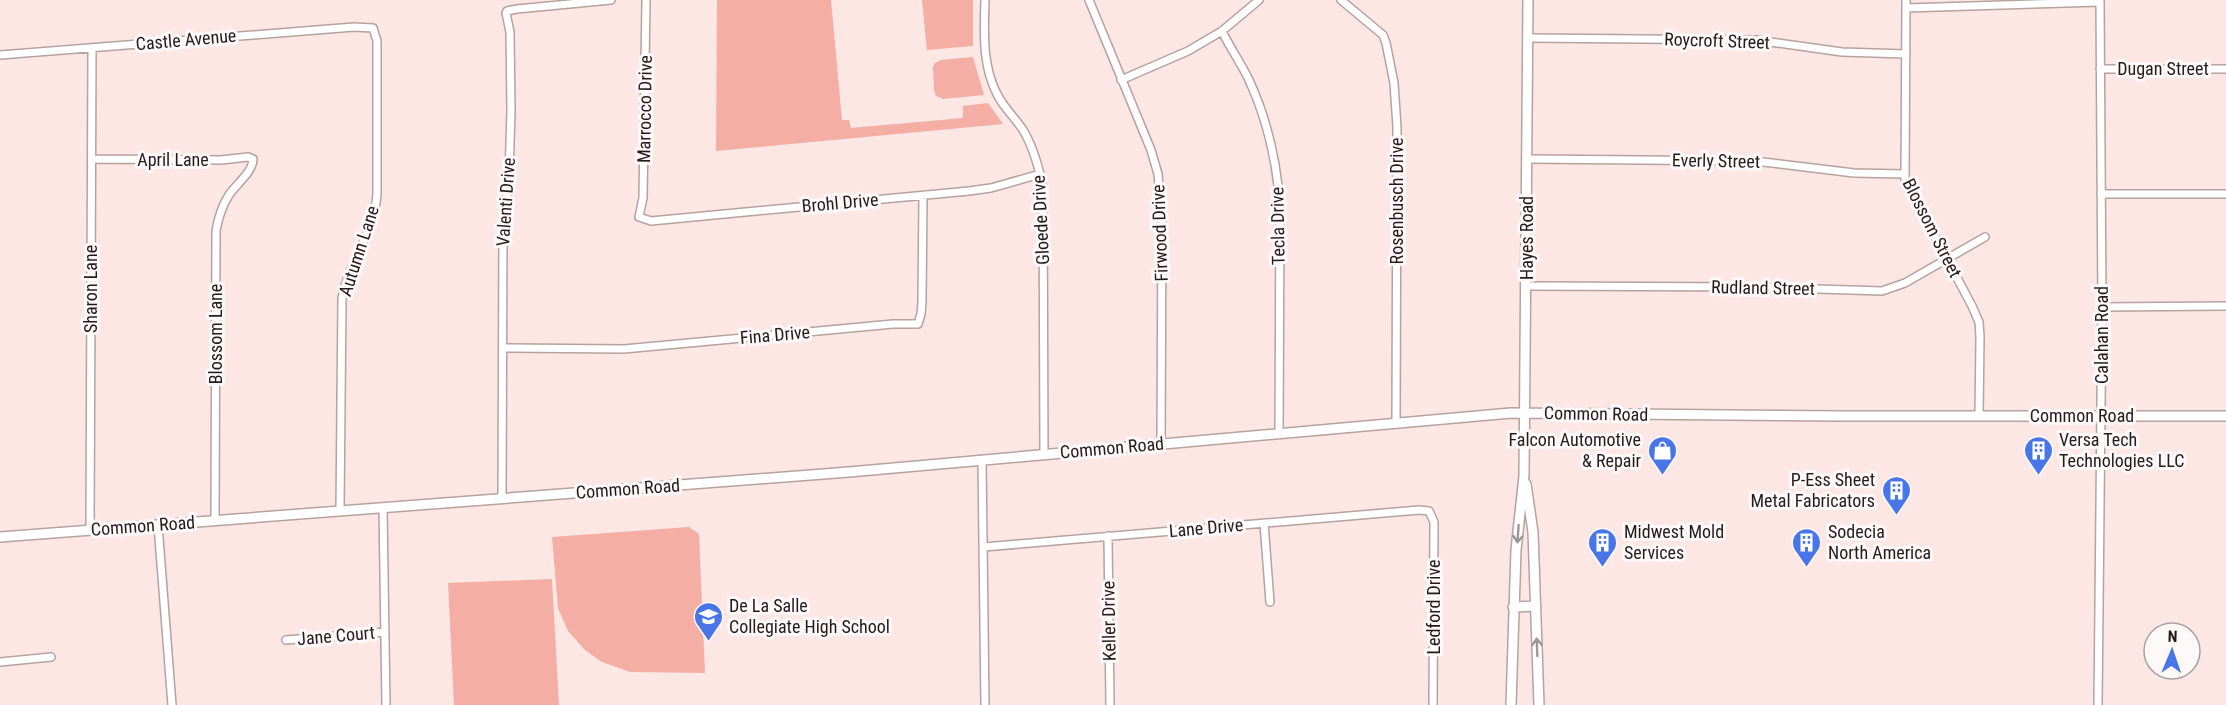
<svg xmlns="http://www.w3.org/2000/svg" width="2226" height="705" viewBox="0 0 2226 705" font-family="'Roboto Condensed',sans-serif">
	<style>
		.green { fill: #f4aea4 }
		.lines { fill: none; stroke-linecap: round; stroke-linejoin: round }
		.minor-casing { stroke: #b6a29e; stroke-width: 10 }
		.tertiary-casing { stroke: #b6a29e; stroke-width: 12 }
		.minor { stroke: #fff; stroke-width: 7 }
		.tertiary { stroke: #fff; stroke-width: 9 }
		.oneway { stroke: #9c9898 }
		.labels { text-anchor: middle; stroke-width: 6; stroke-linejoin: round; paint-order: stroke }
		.street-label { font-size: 18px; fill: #231b1a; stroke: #fdf9f8 }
		.poi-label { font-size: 18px; fill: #231b1a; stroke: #fdf9f8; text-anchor: start }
	</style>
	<rect width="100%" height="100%" fill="#fde7e4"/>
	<!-- green -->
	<path class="green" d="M717,0h114l11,120h7l2,8 112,-10v-12l25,-3 15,21 -287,27z
		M922,0h51v46l-46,4z
		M973,57l11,38 -41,4 -7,-3 -2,-6 -1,-23 2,-4 6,-3z
		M689,527l10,7 6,139 -75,-1 -28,-10 -17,-12 -17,-19 -10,-23 -6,-71z
		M552,579l7,126h-105l-6,-122z"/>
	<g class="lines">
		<defs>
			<path id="minor" d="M646,0l-3,198 -4,19 12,4 318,-30 22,-3 49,-14
				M985,0c-1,33 -3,67 13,96 7,13 18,23 25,34 11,18 16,38 20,58l1,266
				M1089,0l62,150 7,24 4,47 -1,222
				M1341,0l42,35 3,8 8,40 3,44 -1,297
				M1906,0l-1,180 67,126 7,16 1,15 -1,79
				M1906,8l194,-6
				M1222,31c8,17 19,32 27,49 19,41 28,83 31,127l-1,226
				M1528,38l228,2 86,12 64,2
				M0,55l354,-28 19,1 4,13v153c-3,41 -28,66 -35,104l-2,213
				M2100,69h126
				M1121,80l67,-29 34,-20 37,-31
				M92,159l129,1 27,-3 5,2c0,13 -17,25 -24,36 -7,11 -11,24 -13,36l-1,290
				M1527,159l228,2 99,12 50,1
				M2101,194h125
				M1527,286l230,1 125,4 23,-8 80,-46
				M2102,307l124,-1
				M503,348l121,1 269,-25h25l3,-10 1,-12 1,-106
				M982,460l3,245
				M502,498l1,-266 6,-55 2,-67 -1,-78 -4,-19 1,-2 10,-2 94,-9
				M383,508l3,197
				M1264,523l6,79
				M158,525l14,180
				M90,530l2,-482
				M1108,536l2,169
				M984,547l435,-37 10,1 5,11 -1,183
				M286,640l99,-8
				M0,662l51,-5
				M2098,705l4,-398 -2,-307"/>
			<path id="tertiary" d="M1526,484l7,48 6,173
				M0,537l849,-65 662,-59 330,3h385
				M1513,607l23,-1
				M1511,705l5,-155 8,-74 4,-476"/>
		</defs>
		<!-- minor casing -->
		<use href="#minor" class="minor-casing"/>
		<!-- tertiary casing -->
		<use href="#tertiary" class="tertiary-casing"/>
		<!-- minor -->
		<use href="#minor" class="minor"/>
		<!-- tertiary -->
		<use href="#tertiary" class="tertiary"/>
	</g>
	<!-- one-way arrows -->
	<defs><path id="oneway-shaft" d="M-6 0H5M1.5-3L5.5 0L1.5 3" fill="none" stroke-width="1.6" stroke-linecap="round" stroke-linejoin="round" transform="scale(1.5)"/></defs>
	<g class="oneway">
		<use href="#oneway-shaft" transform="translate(1518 534) rotate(94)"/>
		<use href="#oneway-shaft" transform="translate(1537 647) rotate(-92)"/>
	</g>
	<!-- icons -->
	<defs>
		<symbol id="shop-pin" viewBox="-11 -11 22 30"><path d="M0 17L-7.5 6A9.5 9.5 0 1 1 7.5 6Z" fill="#4876e8" stroke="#fdf9f8"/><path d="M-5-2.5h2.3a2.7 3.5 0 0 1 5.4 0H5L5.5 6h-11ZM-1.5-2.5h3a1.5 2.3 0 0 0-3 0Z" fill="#fff"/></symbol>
		<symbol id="building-pin" viewBox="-11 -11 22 30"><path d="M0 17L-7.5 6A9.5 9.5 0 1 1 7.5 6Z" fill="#4876e8" stroke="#fdf9f8"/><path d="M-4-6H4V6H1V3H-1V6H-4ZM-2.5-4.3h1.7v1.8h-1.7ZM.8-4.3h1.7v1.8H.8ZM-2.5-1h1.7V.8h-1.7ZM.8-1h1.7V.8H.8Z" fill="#fff"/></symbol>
		<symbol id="school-pin" viewBox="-11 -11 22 30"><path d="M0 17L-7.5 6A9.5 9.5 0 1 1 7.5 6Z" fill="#4876e8" stroke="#fdf9f8"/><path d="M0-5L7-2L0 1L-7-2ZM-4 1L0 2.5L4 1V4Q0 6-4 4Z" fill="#fff"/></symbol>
	</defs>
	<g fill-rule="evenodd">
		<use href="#shop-pin" x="1646" y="434" width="33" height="45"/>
		<use href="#building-pin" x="2022" y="434" width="33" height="45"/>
		<use href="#building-pin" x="1880" y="474" width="33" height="45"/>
		<use href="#building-pin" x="1586" y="526" width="33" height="45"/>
		<use href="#building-pin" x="1790" y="526" width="33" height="45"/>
		<use href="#school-pin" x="692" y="600" width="33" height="45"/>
	</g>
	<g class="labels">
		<!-- street labels -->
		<g class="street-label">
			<text transform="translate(186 40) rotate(-5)" y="6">Castle Avenue</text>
			<text transform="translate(1717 41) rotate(2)" y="6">Roycroft Street</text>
			<text x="2163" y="75">Dugan Street</text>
			<text transform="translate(645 109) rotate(-89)" y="6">Marrocco Drive</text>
			<text x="173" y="166">April Lane</text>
			<text transform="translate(1716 161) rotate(1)" y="6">Everly Street</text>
			<text transform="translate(1397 201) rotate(-90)" y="6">Rosenbusch Drive</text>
			<text transform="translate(506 202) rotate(-86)" y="6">Valenti Drive</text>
			<text transform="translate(840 203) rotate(-5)" y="6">Brohl Drive</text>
			<text transform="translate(1041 220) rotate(-93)" y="6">Gloede Drive</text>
			<text transform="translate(1278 226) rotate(-91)" y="6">Tecla Drive</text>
			<text transform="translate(1932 228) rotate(63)" y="6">Blossom Street</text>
			<text transform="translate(1160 233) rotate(-92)" y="6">Firwood Drive</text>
			<text transform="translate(1527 238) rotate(-90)" y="6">Hayes Road</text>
			<text transform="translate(359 251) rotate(-72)" y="6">Autumn Lane</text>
			<text transform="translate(1763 288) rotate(1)" y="6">Rudland Street</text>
			<text transform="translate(91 289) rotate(-90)" y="6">Sharon Lane</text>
			<text transform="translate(216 334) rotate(-90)" y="6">Blossom Lane</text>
			<text transform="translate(775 335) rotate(-5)" y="6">Fina Drive</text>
			<text transform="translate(2102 335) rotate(-90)" y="6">Calahan Road</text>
			<text transform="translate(1596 414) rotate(1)" y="6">Common Road</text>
			<text x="2082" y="422">Common Road</text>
			<text transform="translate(1112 448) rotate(-5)" y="6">Common Road</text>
			<text transform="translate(628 489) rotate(-4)" y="6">Common Road</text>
			<text transform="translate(143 526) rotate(-4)" y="6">Common Road</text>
			<text transform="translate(1206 528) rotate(-5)" y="6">Lane Drive</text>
			<text transform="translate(1434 607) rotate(-90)" y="6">Ledford Drive</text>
			<text transform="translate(1109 621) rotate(-91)" y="6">Keller Drive</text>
			<text transform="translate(336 636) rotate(-5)" y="6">Jane Court</text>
		</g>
		<!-- poi labels -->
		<g class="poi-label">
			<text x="1641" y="446" text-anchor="end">Falcon Automotive<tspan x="1641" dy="21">&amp; Repair</tspan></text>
			<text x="2059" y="446">Versa Tech<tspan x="2059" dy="21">Technologies LLC</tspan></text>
			<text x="1875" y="486" text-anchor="end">P-Ess Sheet<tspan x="1875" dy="21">Metal Fabricators</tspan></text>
			<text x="1624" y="538">Midwest Mold<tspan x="1624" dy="21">Services</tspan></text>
			<text x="1828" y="538">Sodecia<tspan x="1828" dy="21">North America</tspan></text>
			<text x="729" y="612">De La Salle<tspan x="729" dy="21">Collegiate High School</tspan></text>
		</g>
	</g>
	<!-- north arrow -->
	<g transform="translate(2172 651) rotate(2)"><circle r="28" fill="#fdf9f8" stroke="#a6a09f" stroke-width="1.5"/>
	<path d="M0-4.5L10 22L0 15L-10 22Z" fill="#4876e8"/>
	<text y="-9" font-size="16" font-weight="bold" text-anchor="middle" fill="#231b1a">N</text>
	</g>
</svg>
